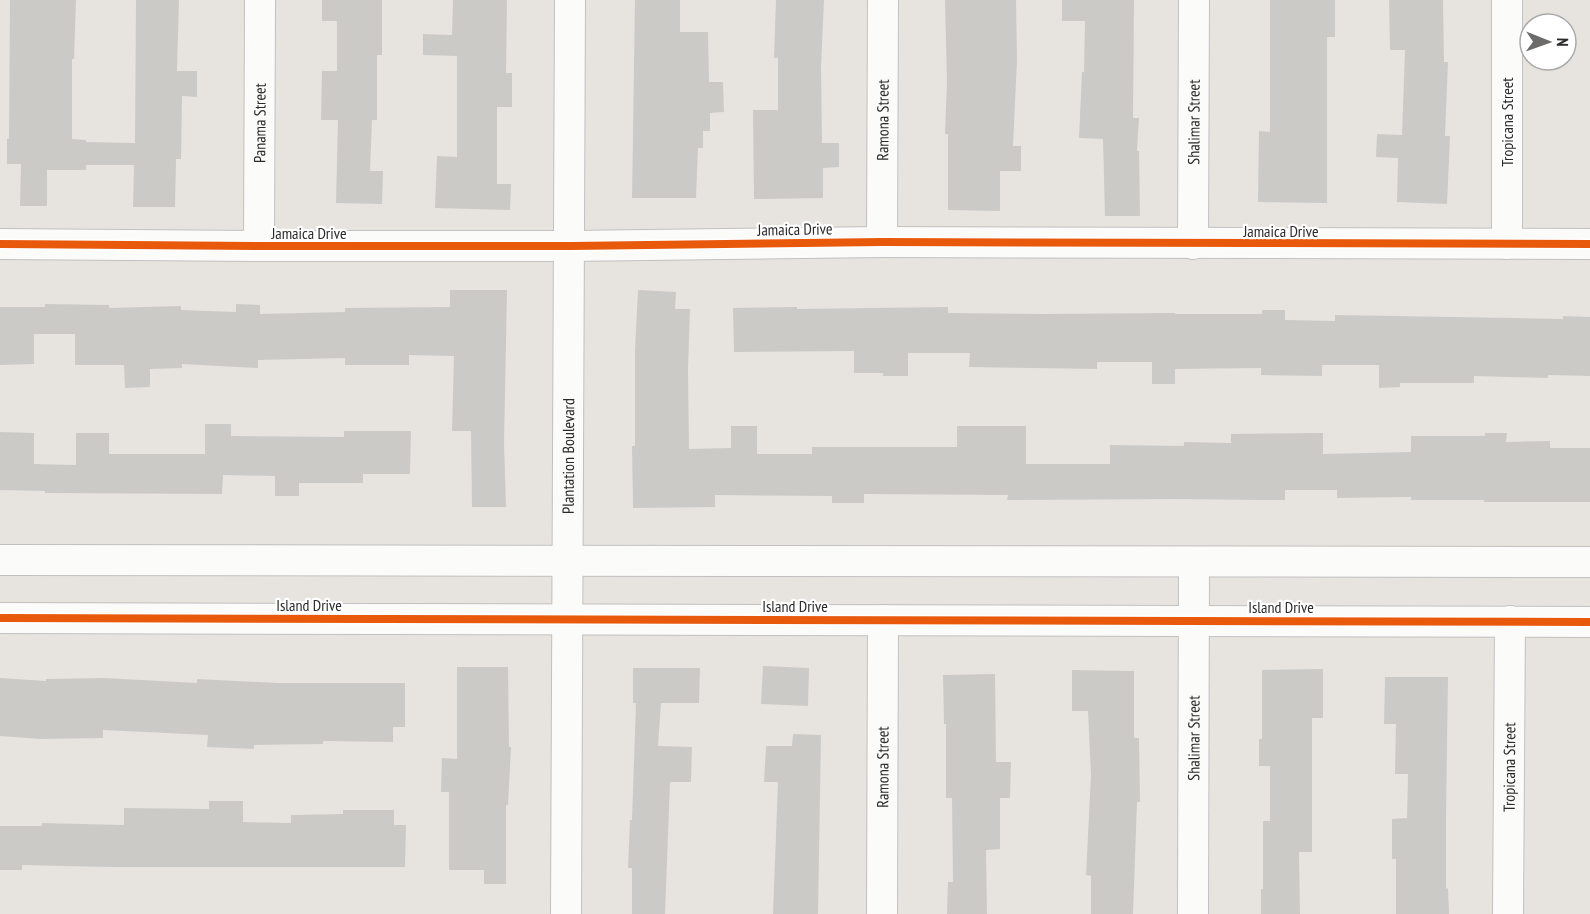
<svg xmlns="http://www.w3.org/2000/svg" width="1590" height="914" viewBox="0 0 1590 914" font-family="'PT Sans Narrow',sans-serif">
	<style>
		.building { fill: #cccac7 }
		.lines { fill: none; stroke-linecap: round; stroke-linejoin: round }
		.minor-casing { stroke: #c2c0c0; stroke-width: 32 }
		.minor { stroke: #fbfbfa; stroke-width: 30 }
		.cycleway-casing { stroke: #fff; stroke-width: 11 }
		.cycleway { stroke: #e8590c; stroke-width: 8 }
		.labels { text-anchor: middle; stroke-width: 4.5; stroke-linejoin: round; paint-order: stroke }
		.street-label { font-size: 16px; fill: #2a2a2a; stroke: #fff }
	</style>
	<rect width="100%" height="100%" fill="#e7e4e0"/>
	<!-- building -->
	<path class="building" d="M10,0h66l-2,59h-2v80l14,1v2l49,1 1,-143h43l-2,71h20v26l-15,-1 -1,63h-5l-1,48h-42l1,-42h-48v5h-39v36h-27l1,-42h-14v-25h2z
		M322,0h60v55h-5v65h-5l-2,51h13l-1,33 -46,-1 2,-83h-17l1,-49h15v-50h-15z
		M453,0h54l-1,73h6v34h-15v77h14l-1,26 -75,-2 2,-52 20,1v-101l-34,-1v-21l29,1z
		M635,0h45v32h28l1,50h14l1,30 -14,1v18h-7v17h-5l-2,50h-64z
		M776,0h48l-3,67 1,76h17v24l-16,1v30l-69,1 -1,-89h25v-52h-4z
		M945,0h71l1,60 -4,86h8v25h-21v40l-52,-1v-76h-3l2,-53z
		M1062,0h72l-1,118h6l-2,33h2l1,65h-35l-2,-77 -24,-1 3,-66h2l1,-51h-23z
		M1270,0h65v37h-8v166l-69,-1 1,-71 11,1z
		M1389,0h54l1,62h4l-3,74h5l-3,68 -50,-2 1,-44 -22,-1 1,-23 25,1 3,-85h-15z
		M450,290h57l-3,153 2,64h-34l-1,-76h-19l2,-75 -45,-1v10h-64v-7l-87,2v8l-76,-4v4l-32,1v18l-25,1 -1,-23h-49v-31h-41v30l-34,1v-58h45v-3l64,1v3l72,-2v4l55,2v-8l24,1v9l85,-2v-4l105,-1z
		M638,290l38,2 -1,17h15l-2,60 1,80 42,-1v-22h26v28h55v-7h145v-21h69v38h84v-19l74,1v-4l47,1v-9l92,-1v21l88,-2v-16h74v-3h22l-1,9 44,-1v7h40v54h-106v-2h-73v-3l-74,1v-8h-52v10h-25l-85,-1 -168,1 1,-5 -144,-1v9h-32v-7l-117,-1v12l-82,1 -1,-62h3v-96z
		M797,307v2l151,-2v6l96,1 131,-1v1h87v-4h23v10l50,1v-6l228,4v-3l27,1v59l-42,-1v3l-74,-2v7h-74v4l-21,1v-23h-57v11l-61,-1v-7l-86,1v15h-23v-22h-55v7l-128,-2 1,-14h-62v23h-25v-3h-29v-22l-120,1 -1,-44z
		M205,424h26v12l113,1v-6h67l-1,43h-47v9h-64v13h-24v-20l-52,-1 -1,19 -177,-1v-2l-45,-1v-58l34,1v31l42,1v-32h33v21h96z
		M763,666l46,2 -1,38 -47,-2z
		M457,667h51l1,80h2l-3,58h-2v79h-22v-14h-35v-78h-8l1,-34 15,1z
		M633,668h67l-1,35h-38l-3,43 34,1 -1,35h-21l-5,132h-33v-46h-4l2,-48h2l4,-117h-3z
		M1323,669v49h-11v134h-13l1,62h-39v-25h2v-68h7v-55h-11v-27h3v-69z
		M1072,670l62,1v67h5l1,64h-3l-4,112h-42v-38l-5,-1 5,-100 -3,-64h-16z
		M995,674l1,88h15l-1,36h-10v51l-14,1 1,64h-40l1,-32h5l-1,-84h-6v-74h-2l-1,-49z
		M1385,677h63l-2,141v71l2,-1 1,26h-53v-55h-4v-40l15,-1 1,-44h-13l1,-50h-12z
		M0,678l46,3v-2l58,-1 93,5v-4l81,4h127v44h-12v15l-70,-1v3l-69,1v4l-47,-2 1,-12 -105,-5v8l-63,1 -40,-3z
		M793,734l28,1 -3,179h-45l5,-132h-14l2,-36h26z
		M209,801h34v21l48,1v-8l52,-1v-4h51v15h12l-1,42h-296l-87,-2v5h-22v-44h42v-3l82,2v-17l85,1z"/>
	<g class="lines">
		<defs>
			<g id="minor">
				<path id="s1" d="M882,242l1,-242"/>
				<path d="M0,244l259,2h311l312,-4 708,2"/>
				<path id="s2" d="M1193,244l1,-244"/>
				<path d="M1507,244v-244"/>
				<path id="s3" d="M259,246l1,-246"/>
				<path d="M0,560l1590,2"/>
				<path d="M0,618l1590,4"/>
				<path id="s4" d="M566,914l4,-914"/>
				<path id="s5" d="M882,914l1,-294"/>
				<path id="s6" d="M1193,914l1,-352"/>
				<path id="s7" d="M1508,914l2,-293"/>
			</g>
		</defs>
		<!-- minor casing -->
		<use href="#minor" class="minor-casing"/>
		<!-- minor -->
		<use href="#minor" class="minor"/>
		<defs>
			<path id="cycleway" d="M0,244l259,2h311l312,-4 708,2
				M0,618l1590,4"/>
		</defs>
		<!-- cycleway casing -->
		<use href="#cycleway" class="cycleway-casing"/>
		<!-- cycleway -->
		<use href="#cycleway" class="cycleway"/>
	</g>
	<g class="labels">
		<!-- street labels -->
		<g class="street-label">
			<text dy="6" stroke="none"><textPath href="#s1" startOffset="122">Ramona Street</textPath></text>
			<text dy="6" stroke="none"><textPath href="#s2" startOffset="122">Shalimar Street</textPath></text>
			<text transform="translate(1507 122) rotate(-90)" y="6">Tropicana Street</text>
			<text dy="6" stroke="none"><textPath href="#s3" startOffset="123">Panama Street</textPath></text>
			<text transform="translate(795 229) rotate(-1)" y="6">Jamaica Drive</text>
			<text x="1281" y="237">Jamaica Drive</text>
			<text x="309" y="239">Jamaica Drive</text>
			<text dy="6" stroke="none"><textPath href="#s4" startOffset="458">Plantation Boulevard</textPath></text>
			<text x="309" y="611">Island Drive</text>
			<text x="795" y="612">Island Drive</text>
			<text x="1281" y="613">Island Drive</text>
			<text dy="6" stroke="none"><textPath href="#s6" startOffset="176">Shalimar Street</textPath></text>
			<text dy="6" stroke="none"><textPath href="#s5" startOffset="147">Ramona Street</textPath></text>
			<text dy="6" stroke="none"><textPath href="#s7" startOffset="147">Tropicana Street</textPath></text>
		</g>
	</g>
	<!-- north arrow -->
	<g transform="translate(1548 42) rotate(91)"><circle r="28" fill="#ffffff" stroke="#aaaaaa" stroke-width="1.5"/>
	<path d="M0-4.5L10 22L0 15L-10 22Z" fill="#6c6b6a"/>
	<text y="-9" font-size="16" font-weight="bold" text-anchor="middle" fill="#2a2a2a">N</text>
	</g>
</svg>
